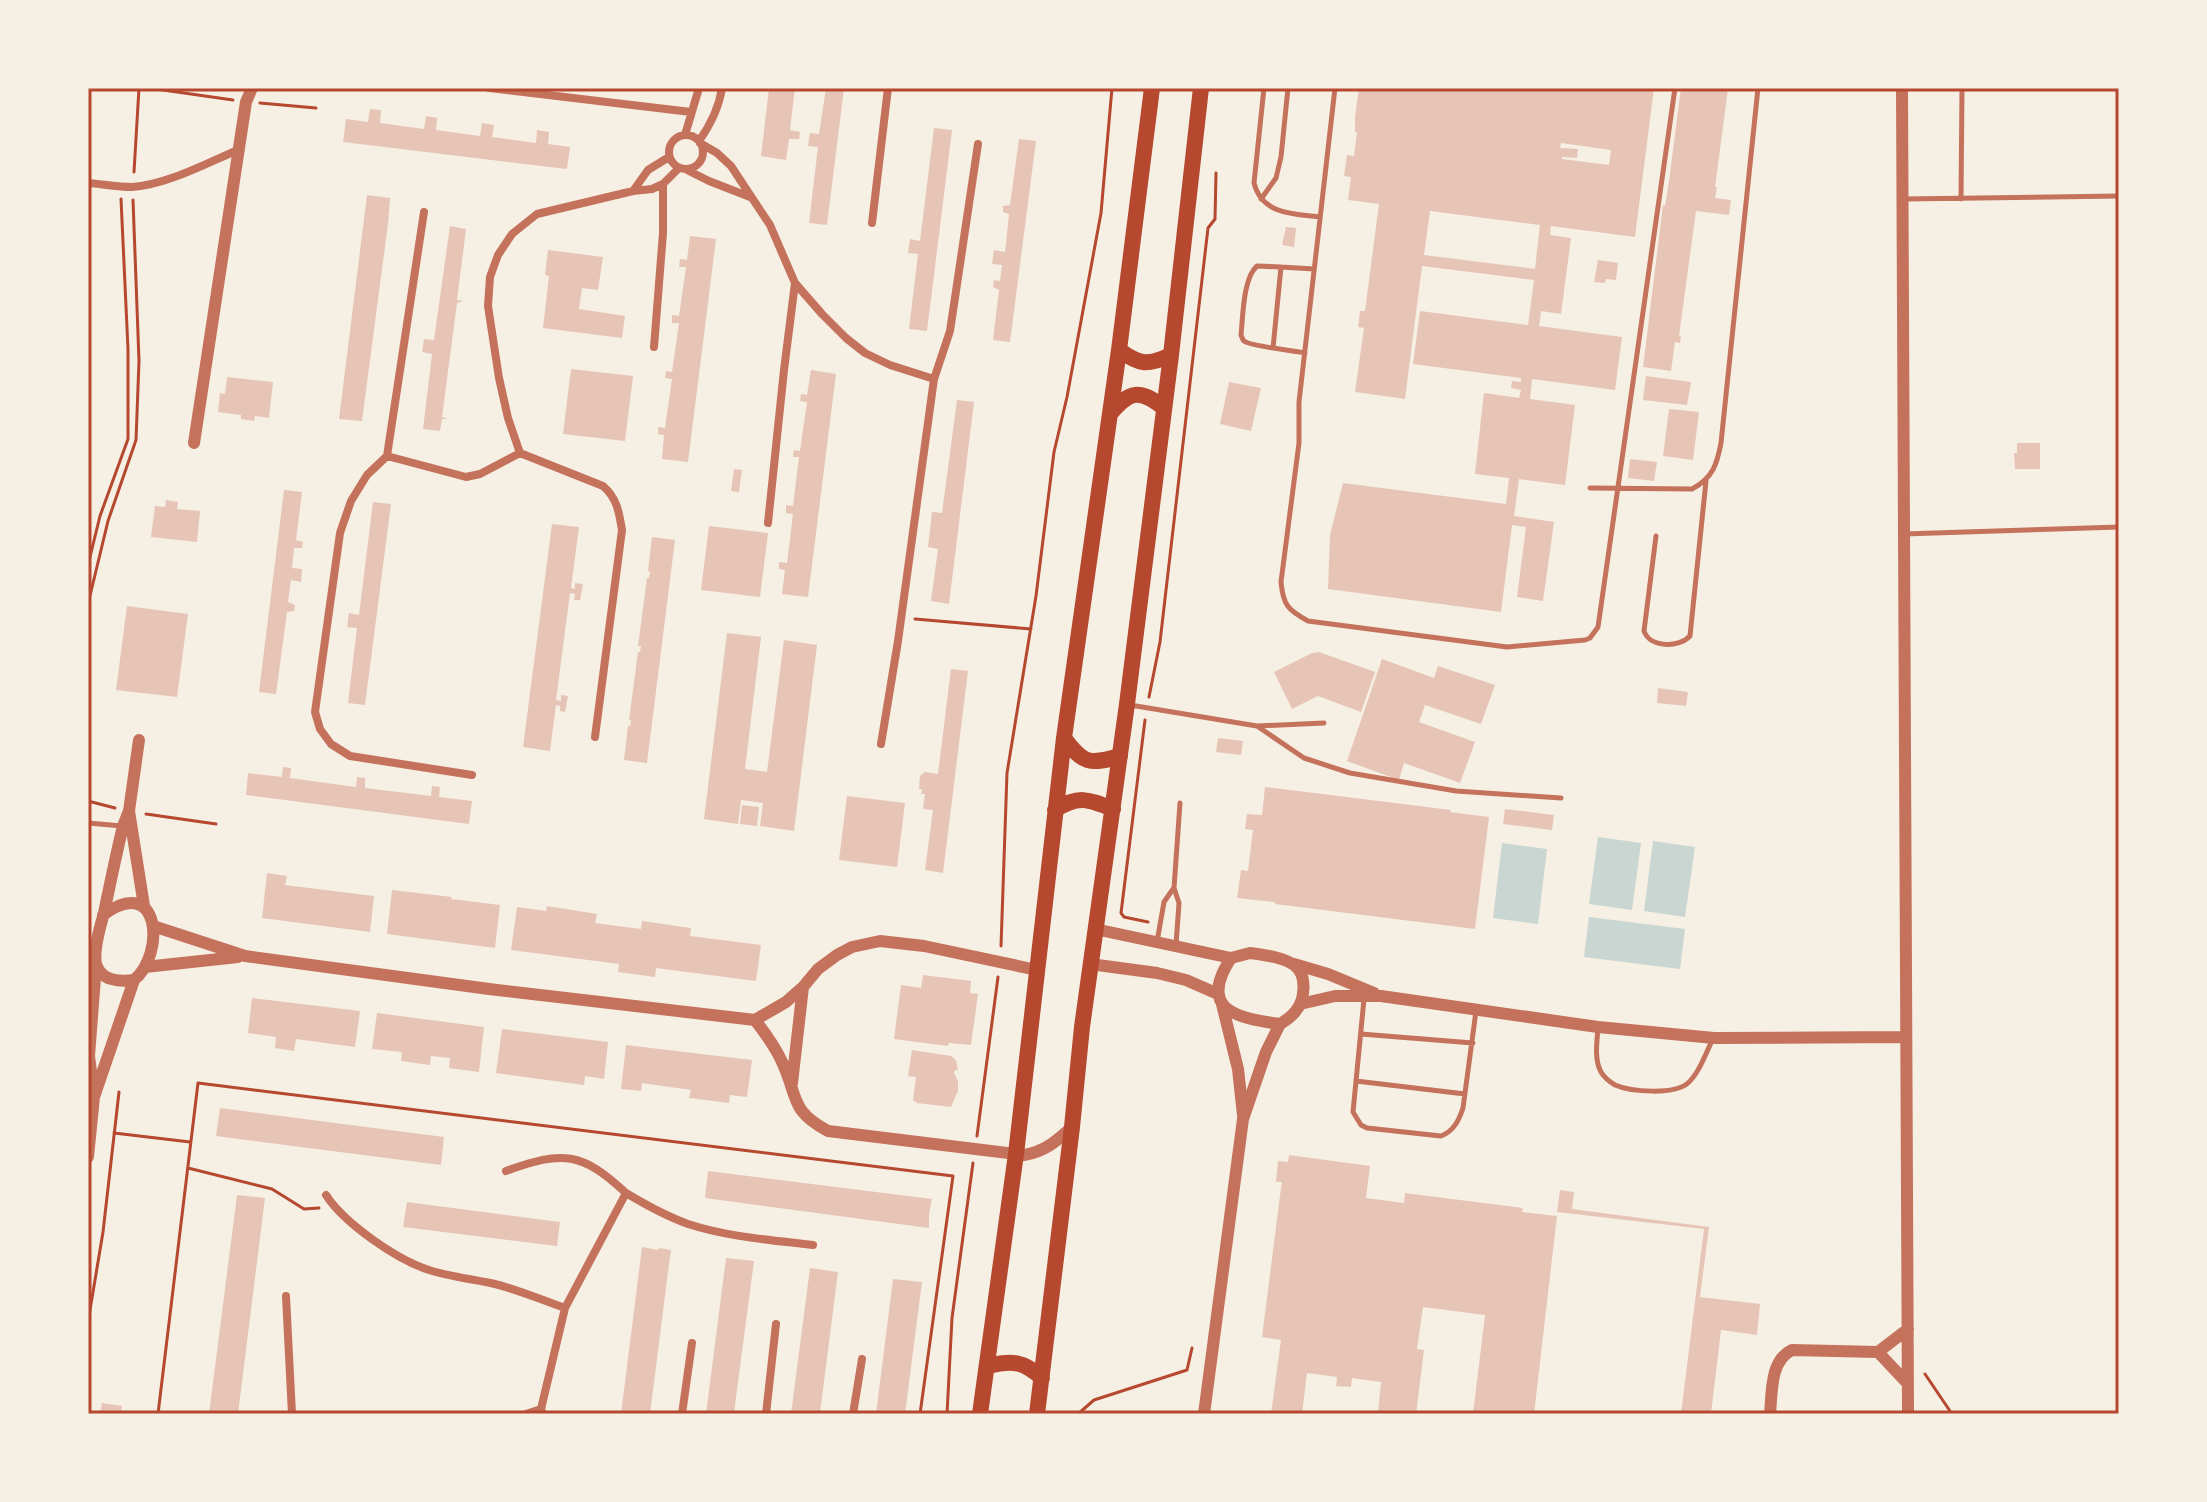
<svg xmlns="http://www.w3.org/2000/svg" width="2207" height="1502" viewBox="0 0 2207 1502" font-family="'Archivo Narrow',sans-serif">
	<style>
		.water { fill: #c9d6d2 }
		.building { fill: #e6c5b7; fill-rule: evenodd }
		.lines { fill: none; stroke-linecap: round; stroke-linejoin: round }
		.path { stroke: #b5482f; stroke-width: 3 }
		.service { stroke: #c5725c; stroke-width: 5 }
		.minor { stroke: #c5725c; stroke-width: 8 }
		.tertiary { stroke: #c5725c; stroke-width: 12 }
		.primary { stroke: #b5482f; stroke-width: 16 }
		.neatline { fill: none; stroke: #b5482f; stroke-width: 3 }
	</style>
	<rect width="100%" height="100%" fill="#f6efe4"/>
	<!-- water -->
	<path class="water" d="M1598,837l43,6 -9,67 -43,-6z
		M1653,841l42,6 -10,70 -41,-6z
		M1502,843l45,6 -9,75 -45,-6z
		M1589,917l96,12 -5,40 -96,-12z"/>
	<!-- building -->
	<path class="building" d="M769,88h26l-5,42 10,2 -1,7h-10l-3,21 -25,-4z
		M826,88h18l-17,137 -18,-2 9,-76 -10,-1 2,-13 9,1z
		M1359,88h295l-19,149 -84,-11 -1,9 21,3 -10,76 -20,-3 -2,15 83,11 -7,53 -83,-11 -2,20 45,6 -10,80 -46,-6 -5,37 40,6 -11,79 -26,-4 9,-70 -14,-2 -11,87 -173,-23 2,-54 13,-52 163,21 3,-26 -34,-4 7,-64 2,-17 35,5 2,-8 -10,-2 1,-7 9,1v-4l-108,-14 7,-53 108,14 6,-45 -112,-14 -17,133 -50,-7 9,-64 -6,-1 2,-16h5l14,-107 -31,-4 3,-23 -7,-1 3,-21 7,1 3,-24h-2v-15zM1561,143l50,7 -2,15 -47,-6v-2l15,1 1,-9 -18,-1zM1430,211l110,14 -5,44 -111,-14z
		M1681,88l47,1 -13,98h2l-2,11 16,2 -2,15 -33,-4 -17,125h2l-1,7 -5,-1 -4,29 -28,-4 20,-162 2,1 4,-25z
		M370,109l11,1 -1,13 44,6 2,-13 11,2 -1,12 44,6 2,-13 12,2 -2,12 44,6 1,-13 12,2 -1,12 22,3 -3,22 -224,-27 3,-23 22,3z
		M934,128l18,2 -25,201 -18,-2 9,-75 -10,-1 2,-14 10,2z
		M1019,139l17,2 -26,201 -17,-2 6,-50 -6,-3 1,-7 6,1 2,-16 -10,-1 2,-14 11,2 4,-38 -6,-2v-6l7,-1z
		M367,195l23,3 -2,26 -26,197 -23,-2z
		M450,226l16,3 -9,71 6,1 -6,2 -15,114 6,2h-6l-2,12 -17,-2 9,-75 -10,-2 2,-13 10,1z
		M1286,227l10,1 -2,19 -12,-2z
		M690,236l26,3 -28,223 -26,-3 2,-24 -6,-1v-7l7,1 7,-49 -7,-1 1,-7 6,1 7,-49h-7v-8l7,1 7,-49h-7l1,-8 7,1z
		M548,250l55,7 -5,33 -16,-2 -3,21 46,7 -3,22 -79,-10 6,-52 -4,-1z
		M1598,260l20,3 -2,17 -10,-1 -1,4 -11,-1z
		M571,369l62,7 -8,65 -62,-7z
		M811,370l25,4 -28,223 -26,-3 3,-24 -6,-1v-7l8,1 6,-49 -7,-1v-8l7,1 6,-49h-6l1,-7 6,1 7,-49 -7,-1 1,-7 6,1z
		M1646,376l45,6 -4,23 -44,-5z
		M227,377l46,5 -4,36 -14,-2 -1,5 -13,-2v-4l-23,-3 2,-19 5,1z
		M1229,382l32,6 -10,43 -31,-7z
		M957,400l17,2 -25,202 -18,-3 7,-52 -10,-2 4,-35 10,1z
		M1669,409l30,3 -6,48 -30,-4z
		M2017,443h23v26h-25l-1,-16h3z
		M1630,459l27,3 -3,19 -26,-3z
		M734,469l8,1 -3,22 -8,-1z
		M284,490l18,2 -6,48 7,2 -1,6h-8l-2,20 10,1 -1,13 -10,-2 -3,22 7,3 -1,6 -7,1 -11,82 -17,-2z
		M166,500l12,2 -1,7 23,2 -3,31 -46,-5 4,-31 10,1z
		M373,502l18,2 -26,201 -17,-2 9,-75 -10,-1 2,-14 10,2z
		M552,524l27,3 -8,61 4,1v-6l8,1 -3,16h-6l1,-6 -5,-1 -14,107 5,1v-6l7,1 -3,16 -5,-1v-5l-4,-1 -6,46 -27,-4z
		M709,526l59,7 -8,64 -59,-7z
		M652,537l23,3 -28,223 -23,-3 4,-34h2l1,-6h-2l9,-68h2l1,-6h-3l9,-68h2l1,-6 -2,-1z
		M127,606l61,8 -11,83 -61,-7z
		M727,633l34,4 -16,132 22,3 17,-132 33,5 -23,186 -34,-5 3,-23 -22,-3 -3,24 -34,-5z
		M1319,652l56,20 -14,40 -43,-16 -26,13 -18,-37 38,-19z
		M1382,659l52,19 4,-12 57,19 -14,39 -56,-19 -6,17 56,20 -15,41 -56,-20 -5,17 -52,-19z
		M951,669l17,2 -25,202 -18,-3 8,-60 -10,-1 2,-15h-4l1,-5h-3l1,-13 5,-4 13,2z
		M1658,688l30,4 -2,14 -29,-3z
		M1218,738l25,3 -2,14 -25,-3z
		M283,767l8,1 -1,10 66,9 1,-10 8,1v10l66,8 1,-10 8,1 -1,10 33,4 -3,23 -223,-29 2,-22 34,4z
		M1265,787l186,23 -1,2 39,5 -14,112 -200,-25v-2l-38,-4 4,-28 7,1 5,-41 -8,-1 2,-15 15,1z
		M847,796l58,7 -8,64 -58,-7z
		M742,805l17,2 -2,19 -17,-2z
		M1505,809l49,6 -2,15 -49,-6z
		M267,873l20,3 -2,9 89,11 -4,36 -108,-14z
		M392,890l60,7 -1,2 49,6 -5,43 -108,-14z
		M547,906l50,8 -2,9 46,6 1,-8 49,7 -1,8 71,9 -5,36 -100,-13 -1,9 -37,-5 1,-8 -108,-14 6,-43 29,4z
		M923,975l48,6 -1,12 8,1 -7,51 -22,-2 -1,3 -54,-7 7,-54 20,3z
		M252,998l108,13 -5,36 -59,-8 -2,12 -19,-3 1,-11 -28,-4z
		M377,1013l107,14 -5,45 -30,-4 1,-10 -19,-2 -1,9 -29,-4 1,-9 -30,-3z
		M502,1029l106,13 -4,37 -19,-3 -1,9 -88,-12z
		M626,1045l126,15 -5,37 -17,-2 -1,8 -40,-5 2,-8 -49,-7 -1,8 -20,-2z
		M912,1050l39,6 5,4 2,10h-3l-1,3 4,8v10l-7,16 -34,-4 -4,-3 3,-23 -8,-1z
		M220,1108l224,29 -3,28 -225,-29z
		M1289,1155l81,11 -4,32 38,5 1,-10 118,15 -1,4 35,4 -23,198h-61l12,-99 -62,-8 -6,42 7,1 -8,64h-38l3,-32 -29,-4 -1,9 -15,-1 1,-9 -30,-4 -5,41h-31l10,-74 -19,-3 19,-149 1,-6h-6l2,-21 10,1z
		M708,1171l224,28 -3,15v14l-224,-30z
		M1560,1190l14,2 -2,17 137,18 -9,70 60,7 -3,31 -36,-5 -10,84h-30l23,-185 -147,-17z
		M237,1195l28,3 -27,216h-29z
		M407,1202l153,20 -3,24 -154,-19z
		M642,1247l16,3 1,-2 12,2 -3,22 -18,142h-29z
		M726,1258l28,3 -18,136 -2,17h-28z
		M810,1268l28,4 -17,133 -1,9h-29z
		M893,1279l29,3 -17,132h-29z
		M102,1403l20,3 -1,8h-21z"/>
	<g class="lines">
		<!-- path -->
		<path class="path" d="M149,88l84,12
			M260,103l56,5
			M134,172l5,-84
			M88,565l12,-49 28,-77v-90l-7,-150
			M88,604l20,-83 28,-81 3,-79 -6,-161
			M915,619l116,10
			M1149,697l11,-55 48,-414 7,-9 1,-46
			M1145,720l-24,193 3,4 24,5
			M88,801l27,7
			M146,814l70,10
			M1001,946l6,-173 29,-177 18,-144 13,-55 34,-184 11,-125
			M114,1133l76,9
			M977,1136l21,-159
			M188,1168l84,21 32,20 15,-1
			M88,1322l15,-90 16,-140
			M1925,1374l27,40
			M158,1414l40,-331 755,93 -33,238
			M947,1414l5,-96 21,-155
			M1078,1414l16,-14 93,-30 5,-22"/>
		<!-- service -->
		<path class="service" d="M1264,88l-10,95c8,32 40,31 66,34
			M1335,88l-36,314v41l-18,139c2,23 7,28 27,39l199,26 78,-7 5,-2 8,-11 77,-539
			M1261,199l15,-21 5,-21 7,-69
			M1904,199l215,-3
			M1961,199l1,-111
			M1281,267l33,2
			M1273,348l8,-81 -24,-1c-14,12 -14,50 -16,69 1,2 1,4 3,6 5,5 51,10 61,12
			M1590,488l102,1c21,-11 25,-25 29,-46l37,-355
			M1904,534l215,-7
			M1656,536l-12,95c6,17 35,17 46,5l16,-155
			M1130,705l127,21 47,32 46,15 106,18 105,7
			M1258,726l66,-3
			M88,823l34,3
			M1157,942l7,-40 9,-13
			M1176,945l3,-42 -5,-15 6,-85
			M1364,999l-11,113 8,13 6,3 74,8c13,-5 18,-16 22,-28l13,-97
			M1598,1028c-1,14 -4,31 3,44 3,5 9,10 14,13 16,7 60,10 73,-2 12,-11 18,-31 25,-44
			M1361,1034l112,9
			M1356,1081l109,13"/>
		<!-- minor -->
		<path class="minor" d="M489,88l202,24
			M669 152a17 17 0 1 1 34 0a17 17 0 1 1-34 0Z
			M685,135l14,-47
			M699,141c12,-17 20,-33 23,-53
			M700,143l17,10 14,13 39,59 25,58 27,31 24,24 19,15 25,12 44,14 -36,262 -17,103
			M687,170l22,11 41,16
			M88,183c14,1 29,4 44,4 34,-2 75,-24 106,-37
			M633,191l15,-21 21,-13
			M424,212l-37,244 79,21 14,-3 40,-21
			M872,223l16,-135
			M654,347l9,-114v-49
			M934,379l16,-48 28,-187
			M387,456l-20,19 -16,26 -11,32 -25,179 5,17 11,15 19,12 122,19
			M768,523l16,-153 11,-87
			M595,737l27,-207c-3,-18 -5,-32 -19,-44l-83,-33 -12,-35 -9,-40 -11,-72 2,-29 8,-22 14,-21 25,-20 96,-23 19,-2 11,-5 16,-16
			M506,1171c57,-21 76,-19 120,22l-61,115
			M626,1193c20,12 40,23 62,31 40,13 83,16 125,21
			M326,1195c18,28 71,65 103,75 21,7 44,9 66,14 24,6 47,16 70,24l-24,101 2,5
			M286,1296l6,118
			M526,1414l15,-5
			M682,1414l10,-71
			M766,1414l10,-90
			M853,1414l9,-55"/>
		<!-- tertiary -->
		<path class="tertiary" d="M1902,88l6,1326
			M194,443l52,-341 6,-14
			M129,811l15,95
			M103,915c57,-42 63,38 31,65 -14,2 -33,1 -38,-16 -3,-14 4,-37 8,-51 6,-29 12,-58 19,-87l6,-15 10,-71
			M153,926l92,30 244,33 266,31
			M1095,929l136,29
			M1250,953c14,2 33,4 44,12 14,10 11,36 1,47 -4,5 -10,9 -15,12 -43,-6 -83,-14 -49,-66z
			M1090,964l67,9 29,7 32,14
			M1294,964l34,10 46,19
			M145,967l93,-10
			M1222,1004l16,65 5,46
			M1300,1004l35,-8h46l217,31 116,11 191,-1
			M755,1020c11,14 21,28 28,44 15,33 7,47 45,67l196,24c20,-3 33,-14 48,-28
			M755,1020l31,-18 17,-15 15,-18 19,-14 15,-8 28,-6 44,5 113,24
			M792,1083l11,-96
			M94,1094l-5,-38 7,-91
			M88,1157l6,-60 40,-117
			M1878,1352l30,32
			M1204,1414l39,-295 23,-67 14,-28
			M1770,1414c2,-21 0,-54 22,-64l86,2 30,-23"/>
		<!-- primary -->
		<path class="primary" d="M1119,350c21,15 28,16 52,5
			M1110,414c20,-24 30,-25 54,-6
			M1064,738c19,26 26,27 56,18
			M1055,810c23,-15 33,-11 58,-1
			M988,1366c24,-6 35,-5 54,12
			M980,1414l36,-260 48,-416 55,-388 33,-262
			M1037,1414l35,-287 10,-100 45,-323 44,-349 30,-267"/>
	</g>
	<!-- border -->
	<rect width="2207" height="1502" fill="none" stroke="#f6efe4" stroke-width="180"/>
	<rect x="90" y="90" width="2027" height="1322" class="neatline"/>
</svg>
